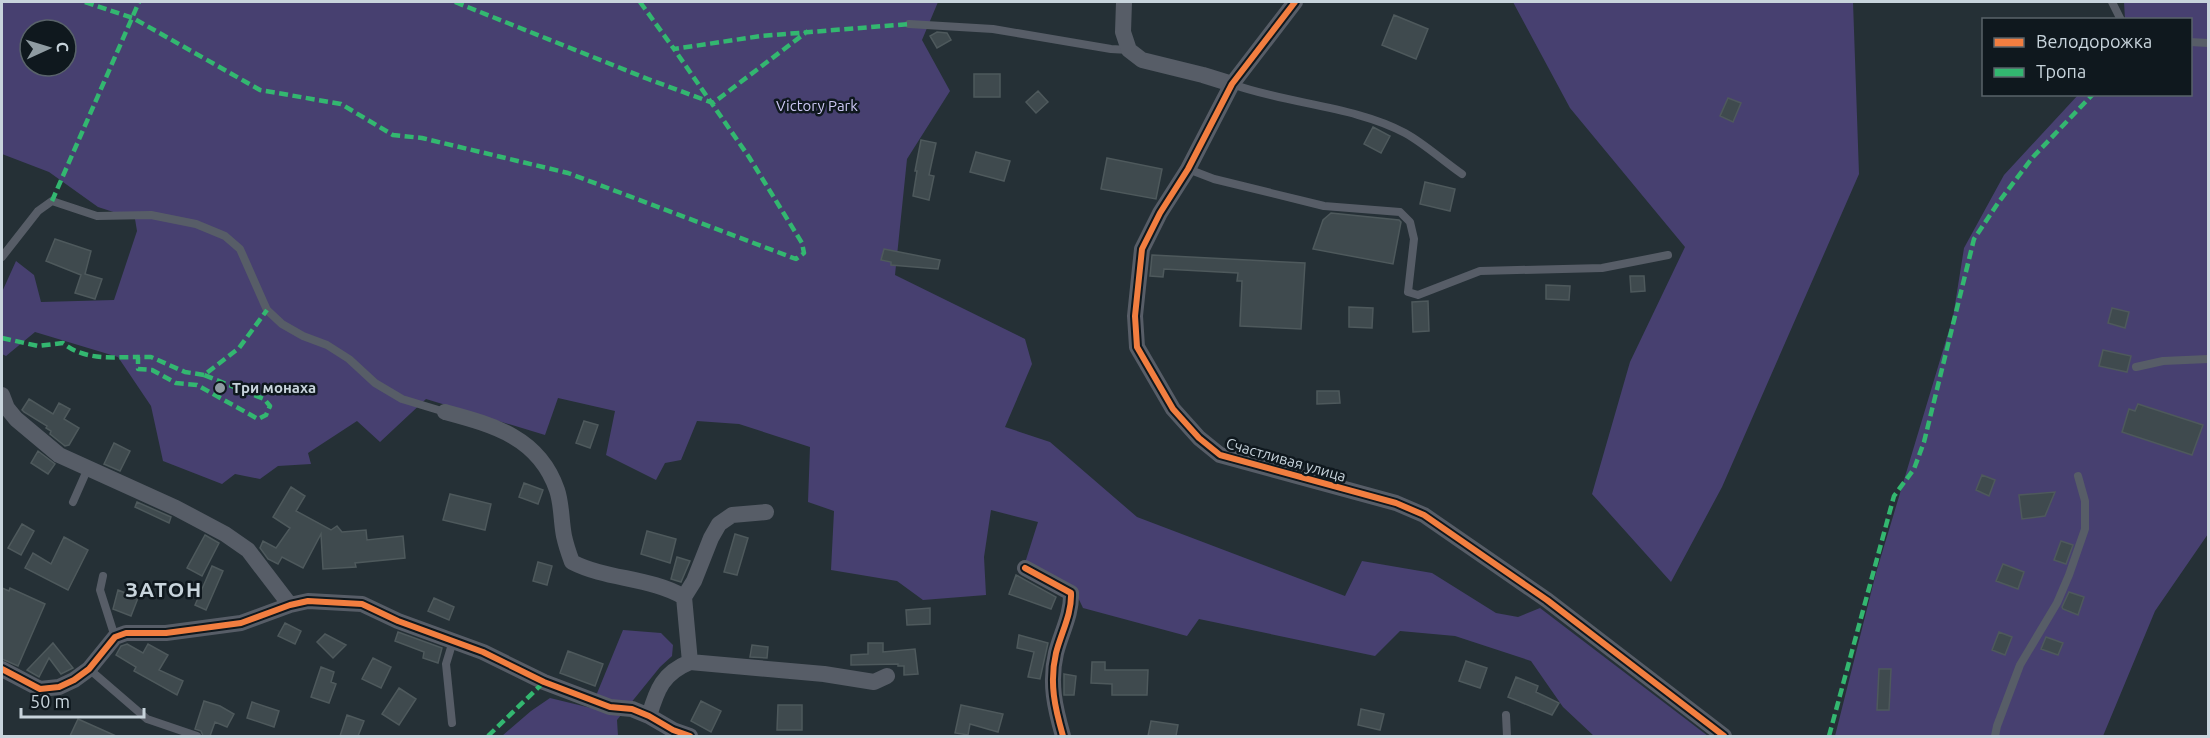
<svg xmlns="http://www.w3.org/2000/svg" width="2210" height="738" viewBox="0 0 2210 738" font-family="Ubuntu,sans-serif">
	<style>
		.green { fill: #474070; fill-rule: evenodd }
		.building { fill: #3f4a4e; stroke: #4e595c; stroke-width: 1.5 }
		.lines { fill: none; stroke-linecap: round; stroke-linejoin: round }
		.service { stroke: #575d67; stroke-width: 8 }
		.minor { stroke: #575d67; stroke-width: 16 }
		.quiet { stroke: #33b770; stroke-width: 4.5; stroke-dasharray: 9 4.5; stroke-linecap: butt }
		.cycleway-casing { stroke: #0f181e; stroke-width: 10 }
		.cycleway { stroke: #f27e40; stroke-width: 6 }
		.poi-dot { fill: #8f9ba2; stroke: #0f181e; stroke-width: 2 }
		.labels { text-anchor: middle; stroke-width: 5; stroke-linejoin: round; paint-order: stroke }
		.park-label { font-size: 15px; fill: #cdc8f4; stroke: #0f181e }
		.poi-label { font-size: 15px; font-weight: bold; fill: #c8d4dc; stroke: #0f181e; text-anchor: start }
		.street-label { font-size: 15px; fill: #c8d4dc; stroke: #0f181e }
		.district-label { font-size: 21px; font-weight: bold; letter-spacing: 1.5px; fill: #c8d4dc; stroke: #0f181e }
	</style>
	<rect width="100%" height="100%" fill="#253036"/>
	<!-- green -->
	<path class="green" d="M2,2h936l-16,38 28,51 -43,68 -12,116 130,64 7,25 -27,63 45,15 87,75 208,79 17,-35 70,12 64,40 22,4 22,-9 168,128h-114l-31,-29 -32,-46 -76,-25 -55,-5 -25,25 -176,-37 -12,17 -104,-28 -10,-21 -48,-24 13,-41 -47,-12 -7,47 2,38 -63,5 -26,-19 -66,-11 3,-59 -26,-9 2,-55 -71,-23 -42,-3 -16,39 -16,3 -9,17 -50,-25 9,-44 -57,-13 -13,37 -119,-36 -46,43 -23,-21 -49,32 3,11 -33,2 -18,13 -25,-5 -13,10 -59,-23 -12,-55 -33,-49 -83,-25 -29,24 -4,-2v-62l14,-31 18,14 7,27 73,-2 23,-69 -2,-12 -37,-12 -49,-35 -47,-18zM30,30h36v36h-36z
		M1513,2h340l6,172 -137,313 -51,95 -79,-88 38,-132 55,-115 -115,-139z
		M2124,2h84v532l-53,77 -52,125h-268l41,-163 77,-256 11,-69 40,-73 74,-80 112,-1v-74l-65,-1z
		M623,630l38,3 12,12 -1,11 -12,11 -43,53 1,16h-116l29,-25 19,-13 41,10z"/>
	<!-- building -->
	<path class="building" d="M1394,15l34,14 -12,30 -34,-14z
		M937,32l10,1 4,7 -14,8 -7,-12z
		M974,74h26v23h-26z
		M1038,91l10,11 -12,11 -10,-11z
		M1728,98l13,5 -8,19 -13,-6z
		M1373,127l17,9 -9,17 -17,-9z
		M921,140l15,3 -7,32 5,1 -5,24 -16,-4 4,-25h-2z
		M976,152l34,9 -6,20 -34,-9z
		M1107,158l55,11 -6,30 -55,-10z
		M1425,182l30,7 -5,22 -30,-7z
		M1331,213l68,7 2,2 -8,42 -80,-15 10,-29z
		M55,239l36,12 -6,23 17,5 -7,20 -20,-6 6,-18 -35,-14z
		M884,249l56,11 -2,9 -47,-4v-3l-10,-2z
		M1152,255l153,8 -4,66 -61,-3 2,-45h-5l1,-8 -74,-4 -1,8 -13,-1z
		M1630,276h14l1,15 -14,1z
		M1546,285l24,1 -1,14 -23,-1z
		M1428,301l1,30 -16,1 -1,-30z
		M1349,307l24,1 -1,20 -23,-1z
		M2112,308l17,4 -4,16 -17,-5z
		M2103,350l28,6 -4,16 -28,-6z
		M1317,391h22l1,12 -23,1z
		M29,399l24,15 6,-11 11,6 -6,10 15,9 -10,17 -4,1 -15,-12 1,-3 -5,-3 1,-2 -23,-14 -2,-2z
		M2138,404l65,21 -11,30 -70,-23 7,-23 6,2z
		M584,421l14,4 -8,23 -14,-5z
		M114,443l16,8 -10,20 -16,-7z
		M38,451l17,13 -7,10 -17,-11z
		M1982,475l13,5 -6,16 -13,-6z
		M524,483l19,7 -5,14 -19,-7z
		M291,487l14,9 -9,15 35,19 6,-4 5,6 24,-2 1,10 36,-4 2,22 -50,5 1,4 -33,2 -2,-35 -18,34 -21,-11 -4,7 -10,-5 -8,-11 3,-7 13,7 14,-20 -17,-11z
		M2055,492l-10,24 -23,3 -3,-24z
		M450,494l41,10 -6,26 -42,-10z
		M137,502l34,15 -2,6 -34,-16z
		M22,524l12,7 -13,24 -13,-7z
		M647,531l29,8 -6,24 -29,-9z
		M735,534l13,4 -11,37 -13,-3z
		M205,535l14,8 -17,33 -15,-8z
		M64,537l24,13 -20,40 -43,-22 8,-15 18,11z
		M2061,541l12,4 -7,19 -12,-4z
		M677,557l13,4 -9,21 -10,-3z
		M538,562l14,4 -5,19 -14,-4z
		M2003,564l21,8 -6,17 -22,-8z
		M212,566l11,5 -17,39 -11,-5z
		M1016,575l40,22 -5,12 -42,-15z
		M2,588l7,3 1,-3 35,16 -27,62 -16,-7z
		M118,590l20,8 -7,18 -18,-7z
		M2069,592l15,5 -6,18 -15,-6 -1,-2z
		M434,598l20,9 -5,13 -21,-9z
		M930,608v16l-23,1 -1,-15z
		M285,623l16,8 -6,13 -17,-8z
		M398,632l44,16 -4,15 -15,-5 1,-6 -29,-11z
		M1999,632l13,5 -7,18 -13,-5z
		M325,634l21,11 -13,13 -16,-16z
		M1019,635l29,8 -8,36 -12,-2 6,-25 -17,-4z
		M2046,637l17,6 -5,12 -17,-6z
		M53,643l20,25 -12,6 -12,-16 -10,19 -12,-7z
		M868,643h15v9l32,-3 3,25 -14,1v-9h-6v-2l-47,1v-10l17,-1z
		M127,644l16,9 5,-9 20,11 -9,15 24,11 -6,14 -43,-24 2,-4 -20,-12 5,-9z
		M752,645l16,2 -1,11 -17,-1z
		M568,651l35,13 -8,22 -35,-13z
		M373,658l18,9 -10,21 -19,-9z
		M1466,661l21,7 -7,20 -21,-7z
		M1092,662h13v8h43l-1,25h-35v-11l-21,-1z
		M321,667l13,5 -3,10 5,2 -7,19 -18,-6z
		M1879,669h12l-2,41h-12z
		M1064,674l12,2 -2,19h-10z
		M1516,677l22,9 -2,6 23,11 -7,12 -44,-18z
		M399,688l17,11 -17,26 -17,-11z
		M204,701l16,5 14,8 -7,13 -12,-5 -5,14h-7l-2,-5 -6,-2z
		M701,701l20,10 -10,21 -20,-11z
		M252,702l27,9 -5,16 -27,-9z
		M778,705h24v25h-25z
		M961,705l42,9 -5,18 -28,-8 -2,11 -13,-2z
		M1361,709l23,5 -4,16 -22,-5z
		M347,715l17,6 -6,15h-18z
		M78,719l38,17h-46z
		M1151,721l27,4 -2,11h-28z"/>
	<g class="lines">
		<!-- service -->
		<path class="service" d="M2112,2l9,18
			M909,24l84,5 118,20 18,1
			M2190,42l18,1
			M1232,84c54,20 123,22 173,49 20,11 38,28 57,41
			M1188,169l26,10 110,27 76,6 10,10 4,17 -6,53 10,3 62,-24 122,-3 66,-13
			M2,257l36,-46 14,-10 45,15 54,-1 45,9 29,12 15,13 27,61 15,14 21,12 24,9 22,14 26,24 27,16 43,13
			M2136,367l27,-6 45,-2
			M73,502l15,-34
			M103,576l-3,14 15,47
			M89,669l58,50 50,17
			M1506,715l1,21
			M452,723l-6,-59 7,-23
			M1995,736l2,-10 23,-61 37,-62 12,-28 16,-46v-28l-7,-25"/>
		<!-- minor -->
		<path class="minor" d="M1124,2l-1,30 6,18 13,10 61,15 29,9
			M1295,2l-63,82 -44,85 -28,44 -18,36 -7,67 2,31 36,62 26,29 21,17 176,48 28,12 123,85 177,136
			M2,395l5,13 9,11 43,36 117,53 49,26 23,16 42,55
			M445,412c48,13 94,25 112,78 5,15 4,31 7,46 2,9 5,18 8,26 35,18 78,15 112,35l6,65
			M1025,568l46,25c1,21 -10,40 -15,60 -7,30 -1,55 7,83
			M684,597l10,-16 17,-43 8,-14 13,-9 34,-3
			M2,669l38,20 19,-2 15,-7 15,-11 26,-32 11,-4h40l75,-10 49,-18 18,-4 54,3 36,17 85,31 61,30 66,25 22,2 17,7 24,14 17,6
			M649,716c8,-27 14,-43 41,-54l134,12 50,8 13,-6"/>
		<!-- quiet -->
		<path class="quiet" d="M85,2l48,16 127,72 81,14 52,31 29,3 146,35 228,86 8,-6 -2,-10 -53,-86 -75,-108
			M455,2l193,77 65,24 95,-72
			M640,2l34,47 87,-13 148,-12
			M52,201l87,-199
			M2,338l36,8 25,-3c22,18 49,14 75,14
			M204,375l-19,-3 -34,-15h-13v12l14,1 24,13 21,2 61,34 8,-4 4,-9 -6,-7 -60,-24 35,-27 28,-38
			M488,736l56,-54
			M1829,736l65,-240 20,-27 10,-27 50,-203 24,-36 35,-46 60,-63"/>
		<defs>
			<path id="cycleway" d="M1295,2l-63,82 -44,85 -28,44 -18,36 -7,67 2,31 36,62 26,29 21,17 176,48 28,12 123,85 177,136
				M1025,568l46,25c1,21 -10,40 -15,60 -7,30 -1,55 7,83
				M2,669l38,20 19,-2 15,-7 15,-11 26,-32 11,-4h40l75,-10 49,-18 18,-4 54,3 36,17 85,31 61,30 66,25 22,2 17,7 24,14 17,6"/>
		</defs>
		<!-- cycleway casing -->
		<use href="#cycleway" class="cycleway-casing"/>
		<!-- cycleway -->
		<use href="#cycleway" class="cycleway"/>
	</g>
	<!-- markers -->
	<circle class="poi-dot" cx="220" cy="388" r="6"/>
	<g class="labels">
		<!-- park labels -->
		<g class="park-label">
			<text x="817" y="111">Victory Park</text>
		</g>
		<!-- poi labels -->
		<g class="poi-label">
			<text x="232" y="393">Три монаха</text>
		</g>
		<!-- street labels -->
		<g class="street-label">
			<text transform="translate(1286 460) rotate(16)" y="5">Счастливая улица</text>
		</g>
		<!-- district labels -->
		<g class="district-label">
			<text x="164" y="597">ЗАТОН</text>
		</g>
	</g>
	<!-- border -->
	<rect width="2210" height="738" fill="none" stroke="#c8d4dc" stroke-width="6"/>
	<!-- legend -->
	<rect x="1982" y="18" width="210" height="78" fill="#0f181e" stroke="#59636a" stroke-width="1.5"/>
	<rect x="1994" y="38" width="30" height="9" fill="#f27e40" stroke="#59636a" stroke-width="1.5"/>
	<text x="2036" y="48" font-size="18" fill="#c8d4dc">Велодорожка</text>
	<rect x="1994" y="68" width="30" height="9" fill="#33b770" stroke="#59636a" stroke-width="1.5"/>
	<text x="2036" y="78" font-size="18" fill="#c8d4dc">Тропа</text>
	<!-- north arrow -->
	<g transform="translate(48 48) rotate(86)"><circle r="28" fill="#0f181e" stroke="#59636a" stroke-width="1.5"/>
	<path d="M0-4.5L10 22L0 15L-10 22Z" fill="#8f9ba2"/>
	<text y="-9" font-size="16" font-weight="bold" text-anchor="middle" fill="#c8d4dc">С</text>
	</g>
	<!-- scale -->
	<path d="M21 708v9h123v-9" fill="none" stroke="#c8d4dc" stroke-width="3"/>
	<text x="30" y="708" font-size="18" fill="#c8d4dc" stroke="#0f181e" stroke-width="4.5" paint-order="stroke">50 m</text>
</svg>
